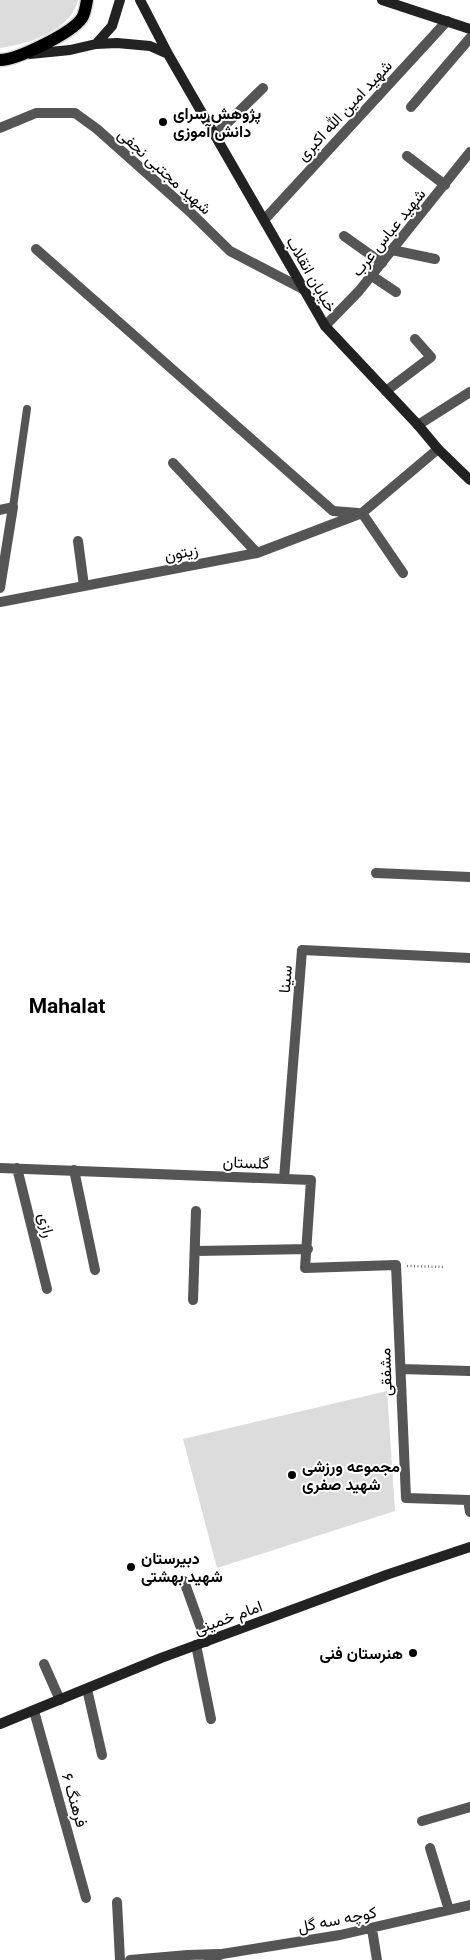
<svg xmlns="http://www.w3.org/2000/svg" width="470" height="1960" viewBox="0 0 470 1960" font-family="Roboto,Vazirmatn,sans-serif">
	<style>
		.green { fill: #dcdcdc }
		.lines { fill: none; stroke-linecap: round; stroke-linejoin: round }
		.primary-casing { stroke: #dbdbdb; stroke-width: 15 }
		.path { stroke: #777; stroke-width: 2.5; stroke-dasharray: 1 2.5; stroke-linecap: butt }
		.service { stroke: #555; stroke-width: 8 }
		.minor { stroke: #555; stroke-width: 10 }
		.tertiary { stroke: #555; stroke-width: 10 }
		.secondary { stroke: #222; stroke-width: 10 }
		.primary { stroke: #000; stroke-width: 12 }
		.poi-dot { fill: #000; stroke: #fff; stroke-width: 2 }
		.labels { text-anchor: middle; stroke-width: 4; stroke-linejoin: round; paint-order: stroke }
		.street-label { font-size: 16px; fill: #000; stroke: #fff }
		.poi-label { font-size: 16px; font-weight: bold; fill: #000; stroke: #fff; text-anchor: start }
		.district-label { font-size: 21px; font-weight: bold; fill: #000; stroke: #fff }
	</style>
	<rect width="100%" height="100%" fill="#fff"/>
	<!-- green -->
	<path class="green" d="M0,0h78c-7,31 -50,44 -78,48z
		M387,1391l8,120 -178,57 -34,-129z"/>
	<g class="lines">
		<defs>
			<path id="primary" d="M0,60c17,0 72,-27 82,-42 3,-5 4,-12 5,-18"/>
		</defs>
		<!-- primary casing -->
		<use href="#primary" class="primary-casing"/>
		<!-- path -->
		<path class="path" d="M407,1266l38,1"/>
		<!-- service -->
		<path class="service" d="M13,507l14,-98"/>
		<!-- minor -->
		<path class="minor" d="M411,107l59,-69
			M0,128l36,-15h39l22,16 91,81 42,41 73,38
			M215,135l48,-47
			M407,156l38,29
			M264,220l183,-199
			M344,236l38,27
			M36,249l297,262 25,2
			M392,250l43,9
			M372,276l24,16
			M386,391l45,-34 -16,-18
			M418,425l52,-33
			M173,463l84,90
			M0,510l13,-3 -13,81
			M362,513l41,60
			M78,541l6,45
			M0,602l257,-49 105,-40 76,-64
			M376,873l94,4
			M0,1168l311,12 -6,88 91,-3 10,233 62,2 2,12
			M17,1168l30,121
			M74,1170l21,100
			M284,1179l18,-229 168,8
			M195,1251l113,-2
			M193,1300l3,-89
			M401,1369l69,2
			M184,1581l22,61
			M196,1645l15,74
			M44,1664l16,36
			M87,1689l15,66
			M34,1711l52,187
			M422,1821l48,-14
			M430,1848l19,62
			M117,1902l3,58
			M372,1929l5,31
			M130,1960l58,-5 31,-1
			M209,1960l13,-6 118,-19 130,-30"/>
		<!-- tertiary -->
		<path class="tertiary" d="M325,326l34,-35 111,-139"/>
		<!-- secondary -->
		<path class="secondary" d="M140,0l28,54 157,272 93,99 20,24 32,31
			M382,0l88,29
			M96,44l16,-18 8,-26
			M30,54l40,-4 26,-6 21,-1 33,3 18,8
			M0,1724l161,-66 228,-84 81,-27"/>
		<!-- primary -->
		<use href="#primary" class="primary"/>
	</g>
	<!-- markers -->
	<g class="poi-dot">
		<circle cx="163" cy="122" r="5"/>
		<circle cx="292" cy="1475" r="5"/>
		<circle cx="131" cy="1567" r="5"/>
		<circle cx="413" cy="1653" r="5"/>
	</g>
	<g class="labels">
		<!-- street labels -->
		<g class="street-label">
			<text transform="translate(344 110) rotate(-47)" y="6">شهید امین الله اکبری</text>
			<text transform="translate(165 171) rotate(42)" y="6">شهید مجتبی نجفی</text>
			<text transform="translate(388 232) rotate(-51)" y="6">شهید عباس عرب</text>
			<text transform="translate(312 274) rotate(60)" y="6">خیابان انقلاب</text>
			<text transform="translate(181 552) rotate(-11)" y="6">زیتون</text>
			<text transform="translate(285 979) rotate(-85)" y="6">سینا</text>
			<text transform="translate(246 1162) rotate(2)" y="6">گلستان</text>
			<text transform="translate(47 1225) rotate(76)" y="6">رازی</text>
			<text transform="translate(385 1372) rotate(-92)" y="6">مشفقی</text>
			<text transform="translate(228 1617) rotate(-20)" y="6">امام خمینی</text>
			<text transform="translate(75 1800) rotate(74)" y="6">فرهنگ ۶</text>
			<text transform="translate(337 1919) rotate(-11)" y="6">کوچه سه گل</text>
		</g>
		<!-- poi labels -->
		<g class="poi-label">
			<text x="173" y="119">پژوهش سرای<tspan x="173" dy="18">دانش آموزی</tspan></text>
			<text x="302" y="1472">مجموعه ورزشی<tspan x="302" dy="18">شهید صفری</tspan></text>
			<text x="141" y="1564">دبیرستان<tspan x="141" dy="18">شهید بهشتی</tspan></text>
			<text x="403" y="1659" text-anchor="end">هنرستان فنی</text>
		</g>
		<!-- district labels -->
		<g class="district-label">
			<text x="67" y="1013">Mahalat</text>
		</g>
	</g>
</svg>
